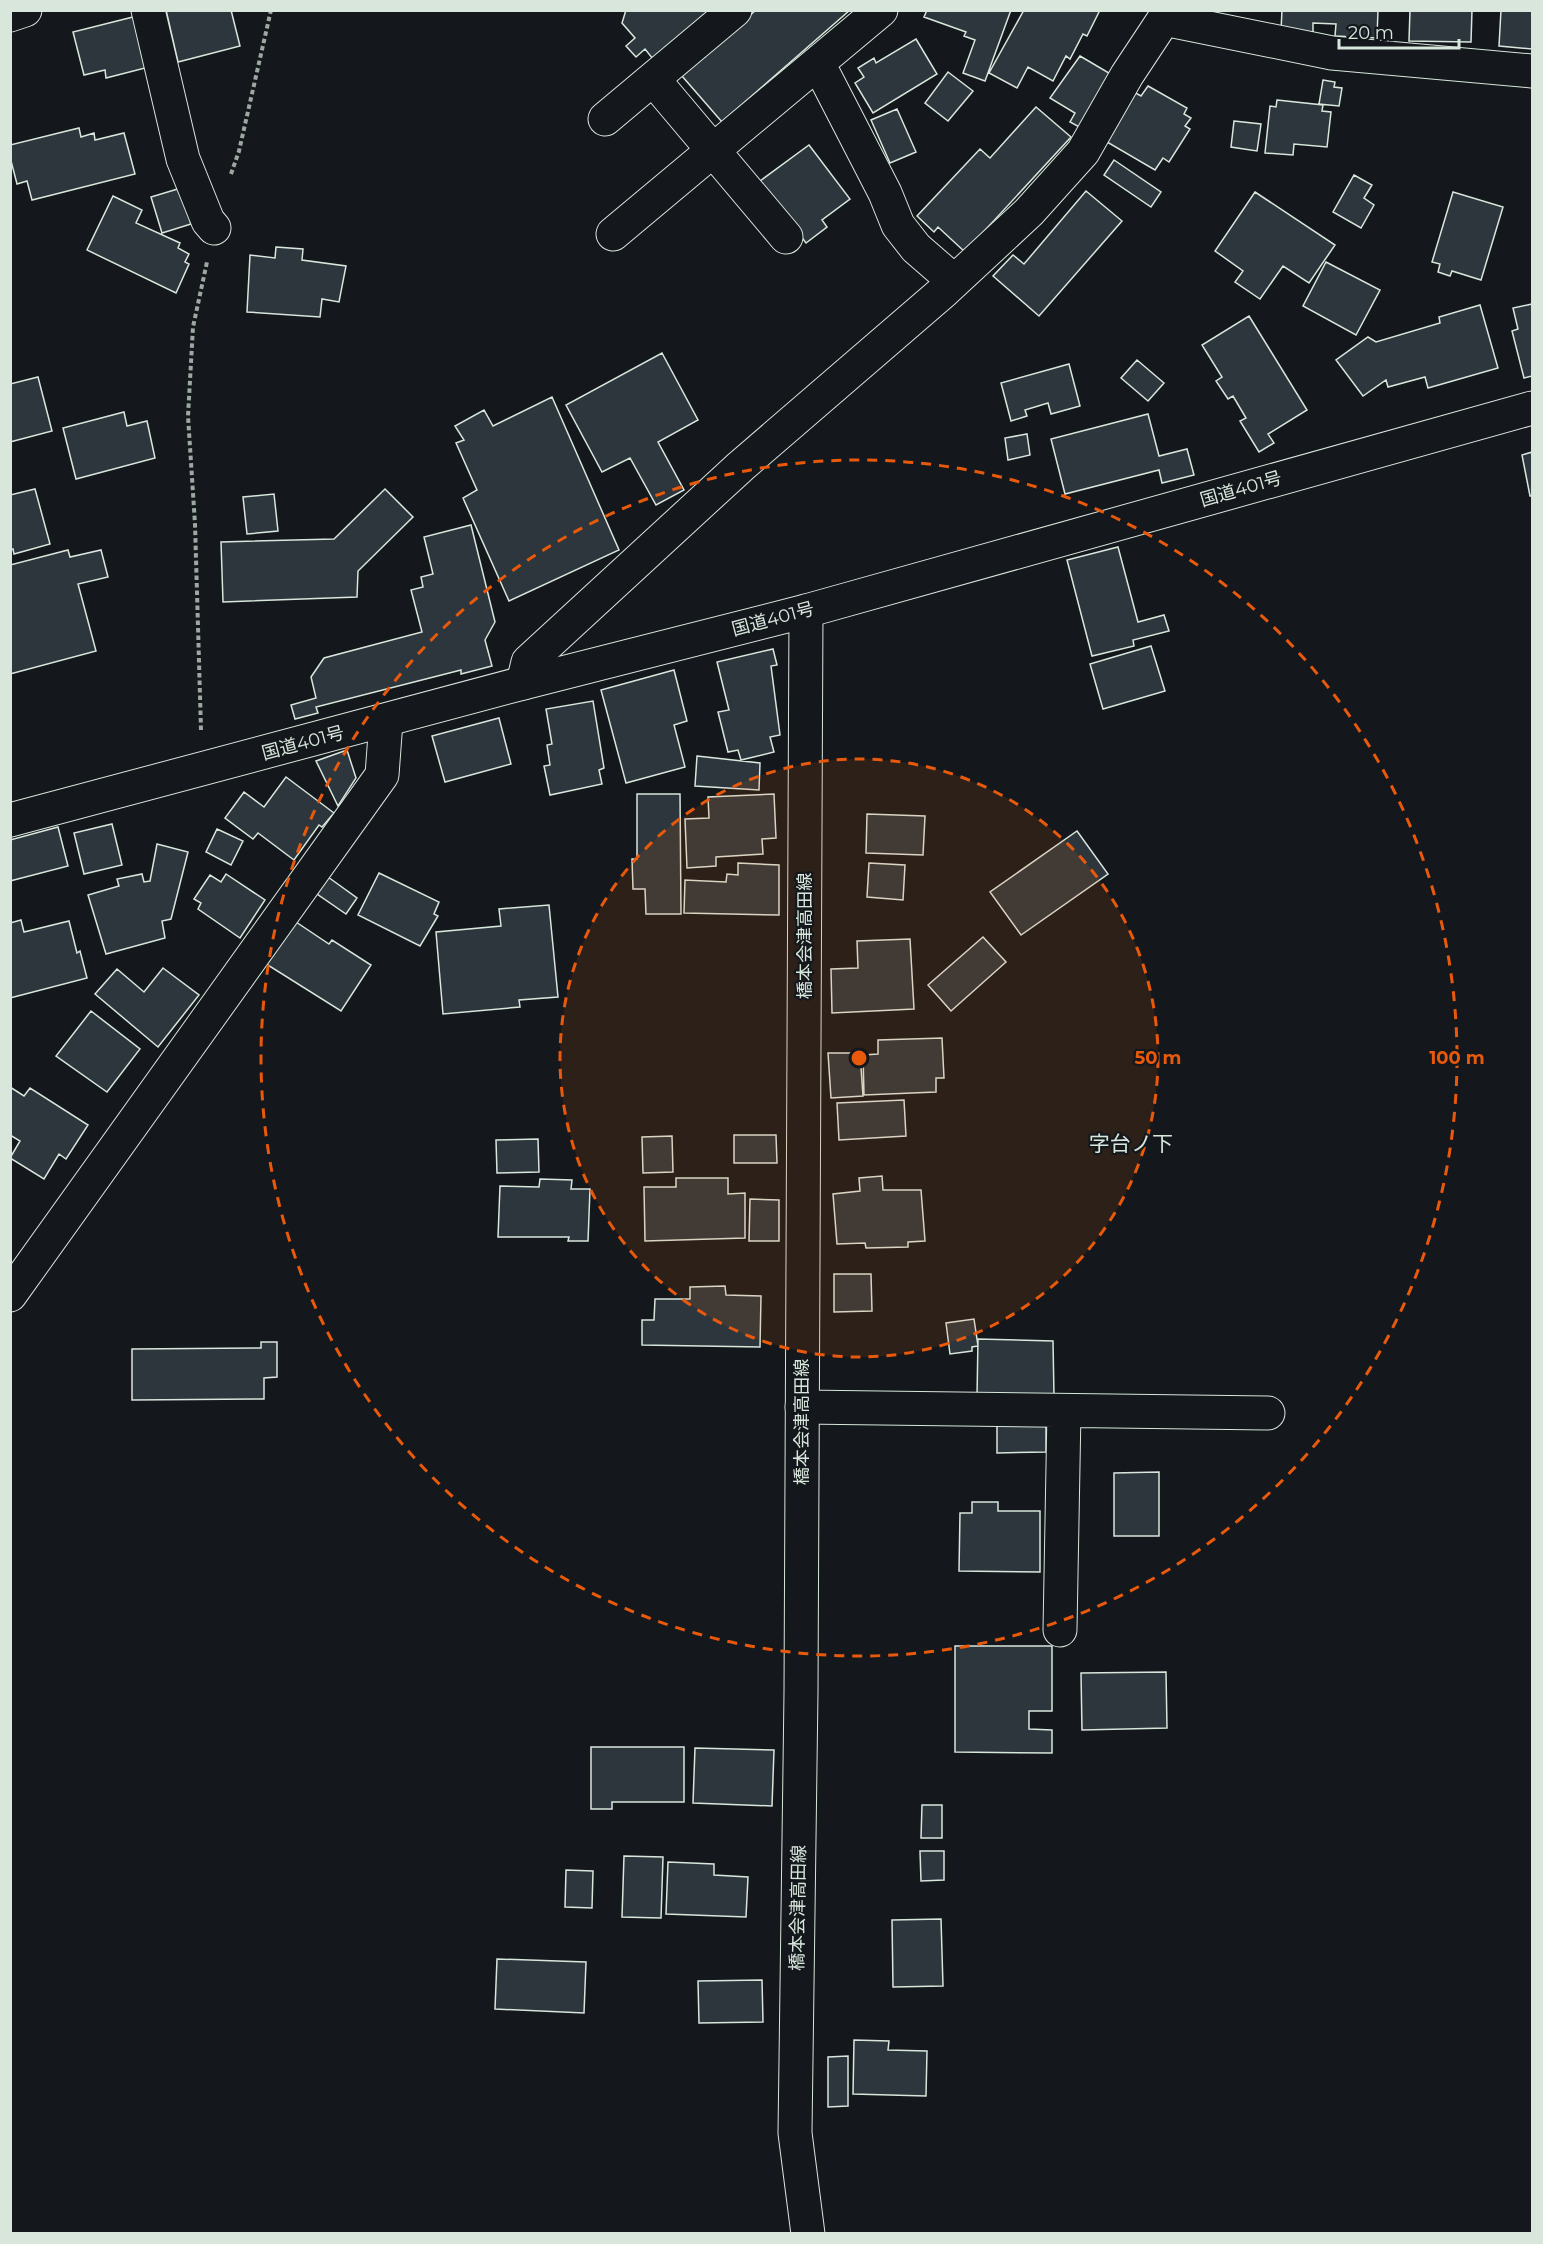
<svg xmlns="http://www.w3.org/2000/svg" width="1543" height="2244" viewBox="0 0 1543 2244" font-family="Montserrat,'Noto Sans JP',sans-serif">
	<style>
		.building { fill: #2c363c; stroke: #d8e6dc; stroke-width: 1.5 }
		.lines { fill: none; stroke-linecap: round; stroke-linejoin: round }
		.minor-casing { stroke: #d8e6dc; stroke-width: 35 }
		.secondary-casing { stroke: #d8e6dc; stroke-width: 35 }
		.trunk-casing { stroke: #d8e6dc; stroke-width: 35 }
		.path { stroke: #9da8a2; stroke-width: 4; stroke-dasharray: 4.5 3; stroke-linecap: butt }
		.minor { stroke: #14181c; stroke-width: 33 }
		.secondary { stroke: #14181c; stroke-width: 33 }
		.trunk { stroke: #14181c; stroke-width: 33 }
		.ring { fill: none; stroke: #e8590c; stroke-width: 3; stroke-dasharray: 10 8 }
		.labels { text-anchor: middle; stroke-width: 4.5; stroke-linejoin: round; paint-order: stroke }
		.street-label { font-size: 18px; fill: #d8e6dc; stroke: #14181c }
		.quarter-label { font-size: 21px; fill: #d8e6dc; stroke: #14181c }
		.centre { fill: #e8590c; stroke: #14181c; stroke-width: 3 }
		.ring-label { font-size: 18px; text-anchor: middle; font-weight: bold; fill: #e8590c; stroke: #14181c; stroke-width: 4.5; stroke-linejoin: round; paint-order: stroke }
	</style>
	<rect width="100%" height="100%" fill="#14181c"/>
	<!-- building -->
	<path class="building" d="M166,10h65l9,36 -62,16z
		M626,10h87l-56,54 -12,-15 -9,8 -10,-11 9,-8 -13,-15z
		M756,10h94l-128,112 -40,-46z
		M927,10h84l-26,71 -22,-8 12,-33 -11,-4 2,-4 -42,-15z
		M1024,10h76l-13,26 -4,-2 -13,25 -4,-3 -13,25 -25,-14 -11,21 -28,-15z
		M1282,10h96l-1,28 -42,-2 1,-12 -23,-1v9l-32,-1z
		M1410,10h62l-1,32 -62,-1z
		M1501,10h31v39l-33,-3z
		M137,16l12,51 -43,11 -1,-8 -21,5 -11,-43z
		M916,39l21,35 -64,39 -18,-30 9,-6 -6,-9 16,-10 2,5z
		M1080,56l34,20 -31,53 -13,-7 5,-9 -25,-15z
		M948,72l25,19 -25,30 -23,-18z
		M1323,80l12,2 -1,5 8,1 -3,18 -20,-2z
		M1148,86l39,22 -3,6 7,4 -6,8 5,3 -21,33 -6,-4 -8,12 -48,-28 27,-50 7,4z
		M1277,100l46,5 -1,6 9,1 -4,35 -33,-3 -1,11 -28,-2 5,-47 6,1z
		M1036,107l35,30 -106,115 -27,-25 -4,5 -17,-16 63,-67 10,9z
		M897,109l19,43 -26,11 -19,-43z
		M1234,121l27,3 -4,27 -26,-4z
		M79,128l2,9 13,-4 1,7 29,-7 11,41 -103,26 -5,-19 -10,3 -7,-27v-12z
		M809,145l41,54 -28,21 5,7 -21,16 -46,-62z
		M1114,160l47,32 -10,15 -47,-32z
		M1354,175l18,10 -8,13 10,7 -13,23 -28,-16z
		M181,188l10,36 -29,9 -11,-36z
		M1086,191l36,30 -83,95 -46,-40 20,-21 11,9z
		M1255,192l80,53 -26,38 -26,-17 -23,33 -25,-17 8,-11 -28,-20z
		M1453,192l50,15 -22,73 -29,-9 -2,5 -12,-4 2,-8 -8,-2z
		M113,196l29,14 -6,13 44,20 -2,5 11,6 -4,8 4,2 -13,29 -89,-43z
		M276,247l27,2 -1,11 44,6 -7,36 -17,-3 -2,18 -73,-5 3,-57 25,3z
		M1326,262l54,28 -24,45 -53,-29z
		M1532,304v72l-8,2 -12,-47 6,-2 -5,-21z
		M1480,305l18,63 -70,20 -3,-11 -37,10 -2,-7 -23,16 -27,-36 32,-23 8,5 64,-19 -1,-6z
		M1249,316l58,94 -39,24 6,9 -15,9 -19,-31 6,-3 -13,-22 -5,3 -12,-18 6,-4 -20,-32z
		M662,353l36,67 -40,22 26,48 -28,15 -26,-47 -28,14 -36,-67z
		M1137,360l27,23 -16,18 -27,-23z
		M1069,364l11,42 -29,8 -3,-11 -23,7 2,6 -16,5 -10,-38z
		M38,377l14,54 -42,11v-58z
		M552,397l67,153 -110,51 -46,-103 14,-8 -21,-47 8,-3 -9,-14 29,-16 9,16z
		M124,412l3,14 20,-5 8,37 -79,21 -13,-51z
		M1148,414l11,42 28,-7 7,26 -32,8 -3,-13 -94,24 -14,-55z
		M1027,434l3,21 -22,5 -3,-22z
		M1532,452v44h-2l-8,-41z
		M35,489l15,55 -36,10 -1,-5 -3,1v-55z
		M385,489l28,28 -55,54 -1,26 -134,5 -2,-60 113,-3z
		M274,494l4,37 -31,3 -4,-37z
		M471,525l24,97 -10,18 7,26 -31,8v-4l-145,37 2,6 -23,6 -4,-14 25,-7 -5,-21 13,-19 98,-26 -11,-42 12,-3 -2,-10 12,-3 -9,-37z
		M1118,547l20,75 26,-7 5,16 -36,9 1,6 -42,10 -25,-96z
		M68,550l2,7 31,-7 7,27 -30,7 18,67 -86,23v-109z
		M1151,646l14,45 -62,18 -13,-45z
		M773,649l4,16 -6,1 9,69 -10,2 4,15 -33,8 -3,-10 -10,2 -10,-40 11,-2 -12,-48z
		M674,670l13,51 -13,4 11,42 -59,16 -25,-93z
		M593,701l11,67 -5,2 3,14 -52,11 -6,-29 6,-1 -3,-20 5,-1 -6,-35z
		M499,718l12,46 -66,18 -13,-46z
		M347,750l9,28 -18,28 -22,-45z
		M697,756l63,7 -1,27 -64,-4z
		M286,777l48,36 -12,14 -3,-2 -25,35 -36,-27 -5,6 -28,-21 19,-26 20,15z
		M637,794h43l1,120h-35l-1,-25h-12l-1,-30h5z
		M774,794l2,44 -14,1 1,15 -47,3v9l-29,2 -2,-49 24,-1 -1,-21z
		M867,814l58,2 -2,39 -57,-2z
		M112,824l10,41 -38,9 -10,-41z
		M58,827l10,39 -58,15v-41z
		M217,829l26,12 -12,24 -25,-13z
		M1077,831l31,43 -87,61 -31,-43z
		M157,844l31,8 -17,67 -9,2 3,17 -59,16 -18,-59 31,-9 -2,-7 25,-5 2,8 6,-1z
		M738,863l41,2v50l-95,-2 1,-33 41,2 1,-8 11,1z
		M869,863l36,2 -2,35 -36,-3z
		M379,873l60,29 -5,12 4,2 -18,30 -62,-31z
		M226,874l39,26 -25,38 -42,-29 3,-6 -7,-4 16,-24 11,7z
		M328,877l29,21 -11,16 -29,-20z
		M549,905l9,92 -39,3 1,7 -77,7 -7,-82 65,-6 -2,-17z
		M21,920l3,12 45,-11 8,32 3,-2 7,27 -77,20v-75z
		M293,920l36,24 3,-4 39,25 -30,46 -78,-49z
		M983,937l23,25 -55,49 -23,-26z
		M910,939l4,70 -82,4 -1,-44 27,-1 -1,-27z
		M163,968l36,27 -41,52 -63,-53 22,-25 27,23z
		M91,1011l49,38 -33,43 -51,-36z
		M942,1038l2,40h-8v14l-72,3 -1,-40 15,-1v-14z
		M828,1053h32l3,43 -32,2z
		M10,1087l14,9 6,-8 58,37 -22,34 -7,-5 -15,25 -34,-21 10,-17 -10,-6z
		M904,1100l2,36 -67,4 -2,-37z
		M734,1135h42l1,28h-43z
		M672,1136l1,36 -30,1 -1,-36z
		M538,1139l1,33 -42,1 -1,-33z
		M882,1176l1,14h38l4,51 -17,1v5l-42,1 -1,-5 -28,1 -4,-50 27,-3 -1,-13z
		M676,1178h52v16l17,-1v45l-100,3 -1,-54h32z
		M540,1179l32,1 -1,9h19l-2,52h-20l1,-4h-71l2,-51 39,1z
		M750,1199l29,1v41h-30z
		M834,1274h37l1,37 -38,1z
		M725,1286l1,9 35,1 -1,51 -118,-2v-25h12l1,-21h35v-12z
		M974,1319l4,27 -6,1v4l-22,3 -4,-31z
		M978,1339l75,2 1,55 -77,1z
		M261,1342h16v35l-13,1v21l-132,1v-51l129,-1z
		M1046,1424v28l-49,1v-27z
		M1159,1472v64h-45v-63z
		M972,1502h26v9h42v61l-81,-1 1,-58h12z
		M955,1646h97v65h-23v18l23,1v23l-97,-1z
		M1166,1672l1,56 -85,2 -1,-57z
		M591,1747h93v55h-72v7h-21z
		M695,1748l79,2 -2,56 -79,-3z
		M922,1805h20v33h-21z
		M920,1851h24v29l-23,1z
		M624,1856l39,1 -2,61 -39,-1z
		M668,1862l46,2v11l34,2 -2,40 -80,-3z
		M566,1870l27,1 -1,37 -27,-1z
		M941,1919l2,67 -50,1 -1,-67z
		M497,1959l89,3 -2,51 -89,-4z
		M762,1980l1,42 -64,1 -1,-42z
		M854,2040l35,1 -1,9 39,1 -1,45 -73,-2z
		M848,2056v50l-20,1v-50z"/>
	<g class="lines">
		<defs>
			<path id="minor" d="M148,10l35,149 25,62 6,7
				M10,15l15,-5
				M1164,19l168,34 200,18
				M818,63l67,130 13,32 18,23 38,33
				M653,79l133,158
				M605,119l130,-109
				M613,234l268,-224
				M523,683l5,-21 213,-196 203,-175 85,-79 54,-60 44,-77 37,-56 3,-9
				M10,1295l372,-520 4,-54
				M802,1407l466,6
				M1060,1630l4,-219"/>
			<path id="secondary" d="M806,611l-5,1081 -6,441 13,101"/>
			<path id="trunk" d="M10,820l513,-137 283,-72 726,-203"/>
		</defs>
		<!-- minor casing -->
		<use href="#minor" class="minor-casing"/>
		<!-- secondary casing -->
		<use href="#secondary" class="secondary-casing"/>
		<!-- trunk casing -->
		<use href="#trunk" class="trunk-casing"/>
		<!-- path -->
		<path class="path" d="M231,174l8,-23 32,-141
			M201,730l-6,-206 -7,-108 5,-89 14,-65"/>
		<!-- minor -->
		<use href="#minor" class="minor"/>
		<!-- secondary -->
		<use href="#secondary" class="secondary"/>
		<!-- trunk -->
		<use href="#trunk" class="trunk"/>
	</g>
	<!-- distance rings -->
	<circle cx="859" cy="1058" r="299" fill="#e8590c" fill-opacity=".12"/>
	<g class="ring">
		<circle cx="859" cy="1058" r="299"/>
		<circle cx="859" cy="1058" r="598"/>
	</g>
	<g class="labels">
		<!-- street labels -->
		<g class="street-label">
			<text transform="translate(1241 489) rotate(-16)" y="6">国道401号</text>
			<text transform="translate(773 619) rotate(-15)" y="6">国道401号</text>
			<text transform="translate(303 743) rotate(-15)" y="6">国道401号</text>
			<text transform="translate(805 936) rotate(-90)" y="6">橋本会津高田線</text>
			<text transform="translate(802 1422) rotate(-90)" y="6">橋本会津高田線</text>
			<text transform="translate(798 1908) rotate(-89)" y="6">橋本会津高田線</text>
		</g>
		<!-- quarter labels -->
		<g class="quarter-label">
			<text x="1131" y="1151">字台ノ下</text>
		</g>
	</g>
	<circle cx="859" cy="1058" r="9" class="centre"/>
	<g class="ring-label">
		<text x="1158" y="1064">50 m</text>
		<text x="1457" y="1064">100 m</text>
	</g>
	<!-- border -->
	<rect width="1543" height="2244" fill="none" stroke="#d8e6dc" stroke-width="24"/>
	<!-- scale -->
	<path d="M1339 39v9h120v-9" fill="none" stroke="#d8e6dc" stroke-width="3"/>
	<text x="1348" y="39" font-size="18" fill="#d8e6dc" stroke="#14181c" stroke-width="4.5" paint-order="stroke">20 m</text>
</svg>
